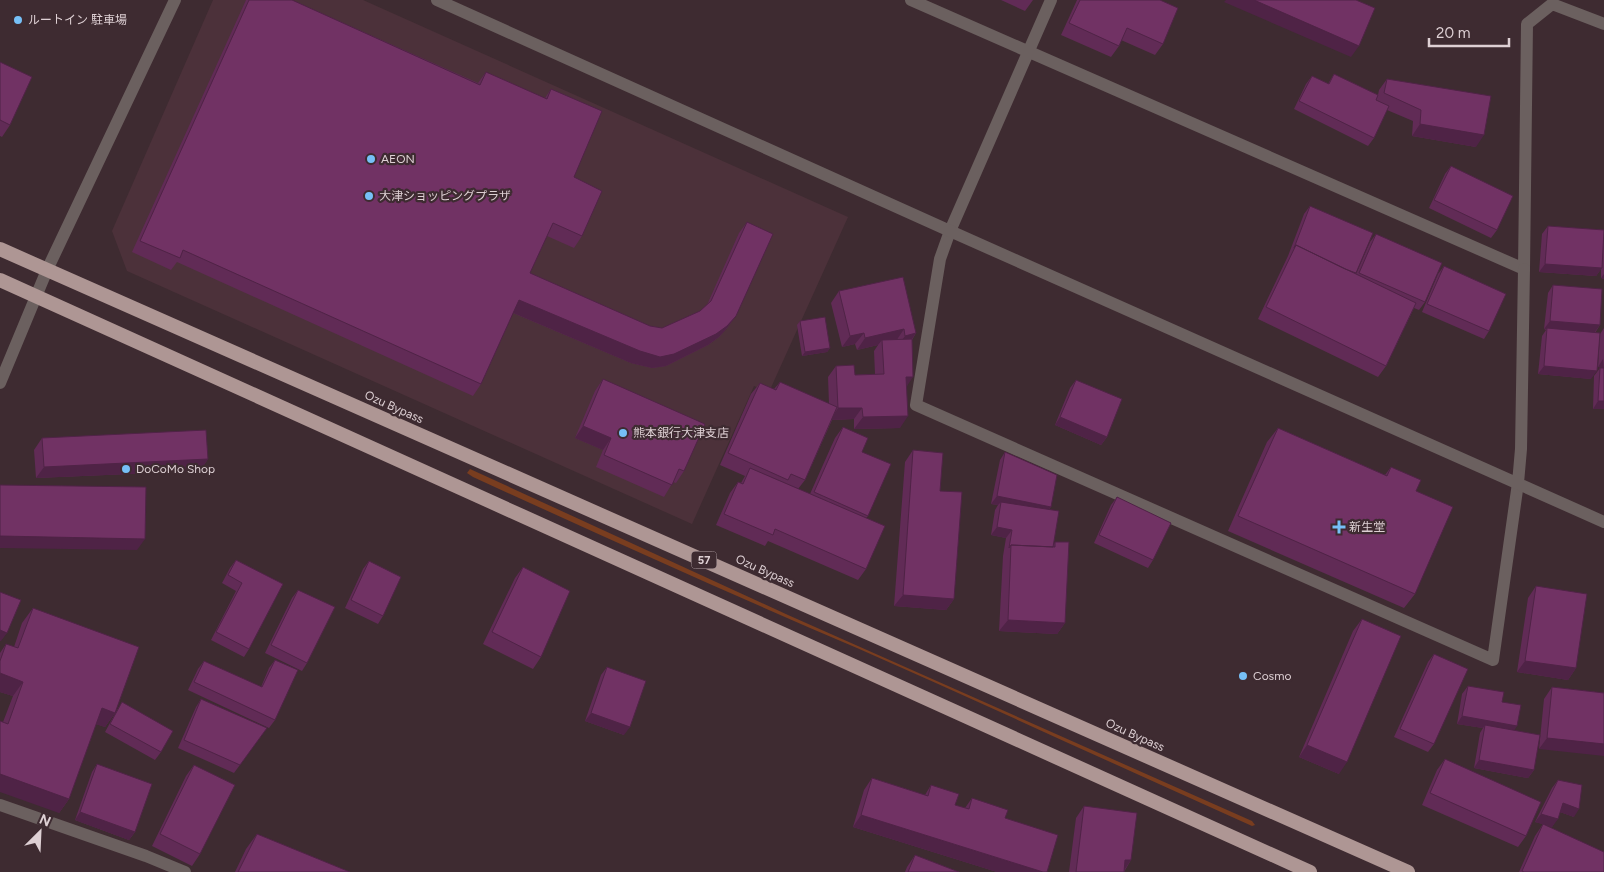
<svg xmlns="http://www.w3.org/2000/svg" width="1604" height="872" viewBox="0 0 1604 872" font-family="Figtree,'Noto Sans JP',sans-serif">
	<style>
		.built { fill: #4c313a }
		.green { fill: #793d1f }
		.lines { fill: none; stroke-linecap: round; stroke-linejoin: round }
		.minor { stroke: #6b605f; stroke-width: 12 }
		.tertiary { stroke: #6b605f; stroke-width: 12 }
		.trunk { stroke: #ae9694; stroke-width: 14 }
		.wall { fill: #612b56 }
		.shaded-wall { fill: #4f2346 }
		.building { fill: #713264; stroke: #4f2346 }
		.poi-dot { fill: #76c0f7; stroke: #3e2b31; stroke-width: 2 }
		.labels { text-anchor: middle; stroke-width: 4.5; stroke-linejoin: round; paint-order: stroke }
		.shield { fill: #3e2b31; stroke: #ae9ea3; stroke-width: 1 }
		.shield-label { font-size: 11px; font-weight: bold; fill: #ded0d4 }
		.poi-label { font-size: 12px; fill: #ded0d4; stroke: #3e2b31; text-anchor: start }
		.street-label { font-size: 12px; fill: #ded0d4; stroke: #3e2b31 }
	</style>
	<rect width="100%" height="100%" fill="#3e2b31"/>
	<!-- built -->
	<path class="built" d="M213,0h150l485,217 -79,175 -15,-6 -62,138 -565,-253 -15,-40z"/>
	<!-- green -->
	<path class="green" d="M470,469l318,146 464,206 3,4 -3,1c-132,-59 -263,-120 -395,-178 -129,-55 -257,-113 -384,-171l-6,-4z"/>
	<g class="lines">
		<!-- minor -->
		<path class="minor" d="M911,0l613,269 3,-245 25,-20 52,20
			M1051,0l-101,231 -10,28 -24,146 577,255 25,-177
			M0,805l146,51 39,16"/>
		<!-- tertiary -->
		<path class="tertiary" d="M437,0l513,231 654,291
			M0,383l47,-113 128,-270
			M1518,483l3,-34 3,-180"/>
		<!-- trunk -->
		<path class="trunk" d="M0,249l1408,623
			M0,280l1310,592"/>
	</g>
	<!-- wall -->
	<path class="wall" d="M246,0h46l186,83 8,-11 59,26 6,-9 23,88 8,59 -8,12 -27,-12 -17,37 120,53 12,2 38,-17 7,-6 32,-72 8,-11 -11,94 -9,12 -8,9 -11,8 -42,21 -14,2 -21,-5 -118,-50 -32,71 -8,12 -296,-134 -6,8 -39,-18z
		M1001,0h32l-8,11z
		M1077,0h83l3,44 -8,11 -34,-15 -2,6 -8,11 -50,-22z
		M0,62l10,63 -8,12 -2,-1z
		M1334,74l44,21 1,-5 8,-11 89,68 -64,-11 1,-15 -26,-11 -13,28 -6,8 -74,-37 12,-25 6,-8 16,8z
		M1451,166l46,64 -6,8 -62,-30 16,-34z
		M1310,206l46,68 14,-32 6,-8 49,68 -6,8 -5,-2 -28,58 -8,11 -120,-58 30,-63 16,-42z
		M1548,226l56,4v-2v51l-3,-1v-9l-5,7 -57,-4 3,-38z
		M1444,266l45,65 -5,8 -62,-27 16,-38z
		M1553,285l47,40 -5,8 -4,46 -53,-5 4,-38 4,-6 -2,-1 4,-36z
		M839,291l77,42 -4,7 -5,47 -7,41 -46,1v-10l-22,1 -27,60 -7,9 12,5 25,-56 8,-11 19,25 6,64 -2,2v51l-8,11 -90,-39 -3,5 -49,-21 14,-32 8,-11 3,1 4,-7 -25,-11 31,-71 9,-11 14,6 6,-7 49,22 -1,-27 8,-11 19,9 20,-1 -1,-23 4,-6 -21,5 -2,-6 -13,3 -11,-44z
		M800,321l30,27 -3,4 -25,4 -5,-31z
		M1604,328v40l-6,-1 2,-33z
		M1600,368h4v41h-11l1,-33z
		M603,379l81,92 -8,12 -3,-1 -9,15 -68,-30 7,-17 -28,-12 20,-47z
		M1076,380l31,57 -6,8 -46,-20 15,-37z
		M1278,428l107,47 6,-8 25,24 -1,103 -11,14 -176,-77 39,-89z
		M42,438l166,21 -8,12 -164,7 -2,-28z
		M913,450l27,41 14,108 -8,11 -52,-4 11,-144z
		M1005,452l46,55 -2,3 5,34 1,-2 10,81 -8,11 -58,-3 4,-75 3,-18 -15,-3 4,-25 3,-5 -7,-1 9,-44z
		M1117,497l36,63 -5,8 -54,-25 17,-38z
		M236,560l47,24 -34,65 -5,8 -33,-17 25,-49 -14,-8 8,-15z
		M369,561l14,55 -5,8 -33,-16 18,-39z
		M523,567l18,90 -8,12 -50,-25 32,-66z
		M1536,586l40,82 -8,12 -51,-8 11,-74z
		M298,590l9,73 -5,8 -37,-18 27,-55z
		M33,608l82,105 -10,14 -9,-3 -27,75 -10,14 -56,-91 10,-26 -13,-4v-39l6,-9 8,3 8,-24z
		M1362,619l-23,155 -40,-17 54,-126z
		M1434,654v90l-6,8 -34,-15 34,-75z
		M275,660v60l-6,8 -81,-38 10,-21 6,-8 57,26 8,-19z
		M607,667l17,68 -39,-14 16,-46z
		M1468,686l34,16 12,28 20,40 -6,8 -54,-10 6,-35 3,-5 -26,-4 5,-30z
		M1552,687l52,6 -65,56 5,-50z
		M201,699l66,29 -33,45 -56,-25 18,-41z
		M122,702l39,50 -6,8 -50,-28 12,-22z
		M1445,759l81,77 -8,11 -96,-42 15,-35z
		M97,764l38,68 -6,8 -54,-20 17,-48z
		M194,765l6,89 -8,12 -40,-20 34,-70z
		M872,778l53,17 6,-10 24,20 10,3 7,-10 33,20 42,54h-50l-144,-45 11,-37z
		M1558,780l16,37 -14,-5 -8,15 -7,-2 59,47h-85l16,-36 8,-12 -8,-2 17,-34z
		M1084,806l47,54 -7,12h-55l7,-54z
		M257,834l93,38h-115l11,-23z
		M915,855l44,17h-54l2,-5z"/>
	<!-- shaded-wall -->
	<path class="shaded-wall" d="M1226,0h28l105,46 -8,11 -127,-55z
		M1420,124l64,11 -8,12 -64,-11z
		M1545,264l57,4 -6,8 -57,-4z
		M1604,274v5l-3,-1z
		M519,300l121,51 96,-35 -9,12 -8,9 -11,8 -42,21 -14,2 -21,-5 -120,-51z
		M1550,321l50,4 -6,8 -50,-4z
		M904,329l-8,12 -14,-1 -4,5 -21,5 8,-12z
		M864,333l-9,11 -13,3 8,-11z
		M916,333l-8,12 -11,2 8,-11z
		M830,348l-3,4 -25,4 3,-4z
		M1603,359l1,9 -6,-1z
		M1544,366l53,5 -6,8 -53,-5z
		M906,377h7l-8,12z
		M1598,401h6v8h-11z
		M838,408h24l-8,11 -24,1z
		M908,416l-8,12 -46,1 9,-12z
		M1060,417l47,20 -6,8 -46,-20z
		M583,426l28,12 -8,12 -28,-12z
		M208,459l-8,12 -164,7 8,-11z
		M997,496l54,11 -6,8 -44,-13 -3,3 -7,-1z
		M997,527l15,3 -6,8 -15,-3z
		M0,536l145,3 -8,11 -137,-2z
		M903,595l51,4 -8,11 -52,-4z
		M1008,620l57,3 -8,11 -58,-3z
		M0,630l7,3 -6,8h-1z
		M1525,661l51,7 -8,12 -51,-8z
		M0,673l23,9 -10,14 -13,-4z
		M102,708l13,5 -10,14 -13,-4z
		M591,713l39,14 -6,8 -39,-14z
		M1462,716l55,10 -5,8 -27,-9 -2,3 -26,-4z
		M1547,738l57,6v12l-65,-7z
		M1307,745l40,17 -8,12 -40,-17z
		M1479,760l55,10 -6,8 -54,-10z
		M0,774l69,25 -10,14 -59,-21z
		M1563,803l16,6 -5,8 -17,-6z
		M80,812l55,20 -6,8 -54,-20z
		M1541,814l17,5 -6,8 -17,-5z
		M861,815l182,57h-46l-144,-45z
		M1125,860h6l-8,12z"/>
	<!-- building -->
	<path class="building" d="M249,0h43l188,85 6,-13 61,27 4,-10 51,22 -28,66 28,14 -20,45 -29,-13 -23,50 120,53 12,2 38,-17 11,-10 36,-79 26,12 -37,82 -9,10 -11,8 -42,20 -14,3 -20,-6 -121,-51 -38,84 -298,-134 -3,8 -40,-17z
		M1080,0h80l18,8 -15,36 -36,-16 -8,18 -50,-23z
		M1254,0h102l19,8 -16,38z
		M0,62l32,15 -22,48 -10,-5z
		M1334,74l44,21 -2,5 13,6 -15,32 -75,-37 13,-25 17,8z
		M1387,79l104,17 -7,39 -64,-11 1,-14 -37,-17z
		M1451,166l62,30 -16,34 -63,-30z
		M1310,206l63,27 -17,40 -11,-4 -49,-24 -2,3z
		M1548,226l56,4 -2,38 -57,-4z
		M1376,234l66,29 -17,39 -66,-29z
		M1296,245l120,58 -30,63 -120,-59z
		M1444,266l62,28 -17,37 -62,-27z
		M903,277l13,56 -11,3 -1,-7 -39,9 -1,-5 -14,3 -11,-45z
		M1553,285l49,4 -2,36 -50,-4z
		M825,317l5,31 -25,4 -5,-31z
		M1547,328l53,5 -3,38 -53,-5z
		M912,339l1,38h-7l2,39 -45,1 -1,-9h-24l-2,-42 18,-1 1,10 29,-1 -2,-34z
		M1600,368h4v33h-6z
		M603,379l102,45 -21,47 -5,-2 -7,16 -68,-30 7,-17 -28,-12z
		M1076,380l46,19 -15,38 -47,-20z
		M780,382l57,25 -32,73 -14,-6 -3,6 -60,-27 32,-70 16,7z
		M843,427l25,11 -6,14 29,12 -23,52 -54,-24z
		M1278,428l109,48 4,-9 30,13 -5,11 37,16 -38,87 -177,-78z
		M206,430l2,29 -164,8 -2,-29z
		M913,450l30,3 -3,38 22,1 -8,107 -51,-4z
		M1005,452l52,23 -6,32 -54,-11z
		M750,468l135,58 -19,43 -91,-40 -2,6 -49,-21 14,-32 5,2z
		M0,485l146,2 -1,52 -145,-3z
		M1117,497l54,26 -18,37 -54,-25z
		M1001,502l58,9 -6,36 -42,-2 -2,3 3,-18 -15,-3z
		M1055,542h14l-4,81 -57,-3 3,-75 44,2z
		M236,560l47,24 -34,65 -33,-17 26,-49 -14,-8z
		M369,561l32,16 -18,39 -32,-16z
		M523,567l47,24 -29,66 -49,-25z
		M1536,586l51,8 -11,74 -51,-7z
		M298,590l37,17 -28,56 -36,-18z
		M0,592l21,8 -14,33 -7,-3z
		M33,608l106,39 -24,66 -13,-5 -33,91 -69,-25v-53l8,3 15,-42 -23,-9v-12l6,-17 12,4z
		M1362,619l39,17 -54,126 -40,-17z
		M1434,654l34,15 -34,75 -34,-15z
		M275,660l23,10 -23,50 -81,-38 10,-21 58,26z
		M607,667l39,14 -16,46 -39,-14z
		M1468,686l36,6 -2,10 19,3 -4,21 -55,-10z
		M1552,687l52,6v51l-57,-6z
		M201,699l66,29 -27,37 -56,-25z
		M122,702l51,29 -12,21 -51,-28z
		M1485,725l55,10 -6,35 -55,-10z
		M1445,759l96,43 -15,34 -96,-43z
		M97,764l55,20 -17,48 -55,-20z
		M194,765l41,20 -35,69 -40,-20z
		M872,778l56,18 3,-11 28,9 -4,11 14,4 3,-11 36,12 -3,8 53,17 -11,37h-4l-182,-57z
		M1558,780l24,5 -3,24 -16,-6 -5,16 -17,-5z
		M1084,806l53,7 -6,47h-6l-1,12h-48z
		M1543,824l61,28v20h-80l-2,-1z
		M257,834l93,38h-112z
		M915,855l44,17h-51z"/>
	<!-- markers -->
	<g class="poi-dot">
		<circle cx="18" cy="20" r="5"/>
		<circle cx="371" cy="159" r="5"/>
		<circle cx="369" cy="196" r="5"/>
		<circle cx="623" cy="433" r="5"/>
		<circle cx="126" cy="469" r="5"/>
		<path d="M1336.5 519.5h5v5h5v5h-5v5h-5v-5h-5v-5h5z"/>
		<circle cx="1243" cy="676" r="5"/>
	</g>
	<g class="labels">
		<!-- shield labels -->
		<rect class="shield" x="691.5" y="551.5" width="25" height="17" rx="4"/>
		<g class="shield-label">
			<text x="704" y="564">57</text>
		</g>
		<!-- poi labels -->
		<g class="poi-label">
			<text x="28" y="24">ルートイン 駐車場</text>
			<text x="381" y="163">AEON</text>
			<text x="379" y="200">大津ショッピングプラザ</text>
			<text x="633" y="437">熊本銀行大津支店</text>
			<text x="136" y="473">DoCoMo Shop</text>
			<text x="1349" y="531">新生堂</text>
			<text x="1253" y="680">Cosmo</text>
		</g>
		<!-- street labels -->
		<g class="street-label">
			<text transform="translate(394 407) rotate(24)" y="4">Ozu Bypass</text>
			<text transform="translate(765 571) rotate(24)" y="4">Ozu Bypass</text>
			<text transform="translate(1135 735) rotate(24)" y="4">Ozu Bypass</text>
		</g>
	</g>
	<!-- north arrow -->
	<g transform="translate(40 832) rotate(24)" stroke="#3e2b31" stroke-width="4" paint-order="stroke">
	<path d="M0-4L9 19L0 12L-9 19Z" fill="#ded0d4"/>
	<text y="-8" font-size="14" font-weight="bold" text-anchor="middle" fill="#ded0d4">N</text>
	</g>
	<!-- scale -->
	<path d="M1429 38v8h80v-8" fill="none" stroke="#ded0d4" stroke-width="2.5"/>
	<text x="1436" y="38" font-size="15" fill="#ded0d4" stroke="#3e2b31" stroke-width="4" paint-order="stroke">20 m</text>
</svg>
